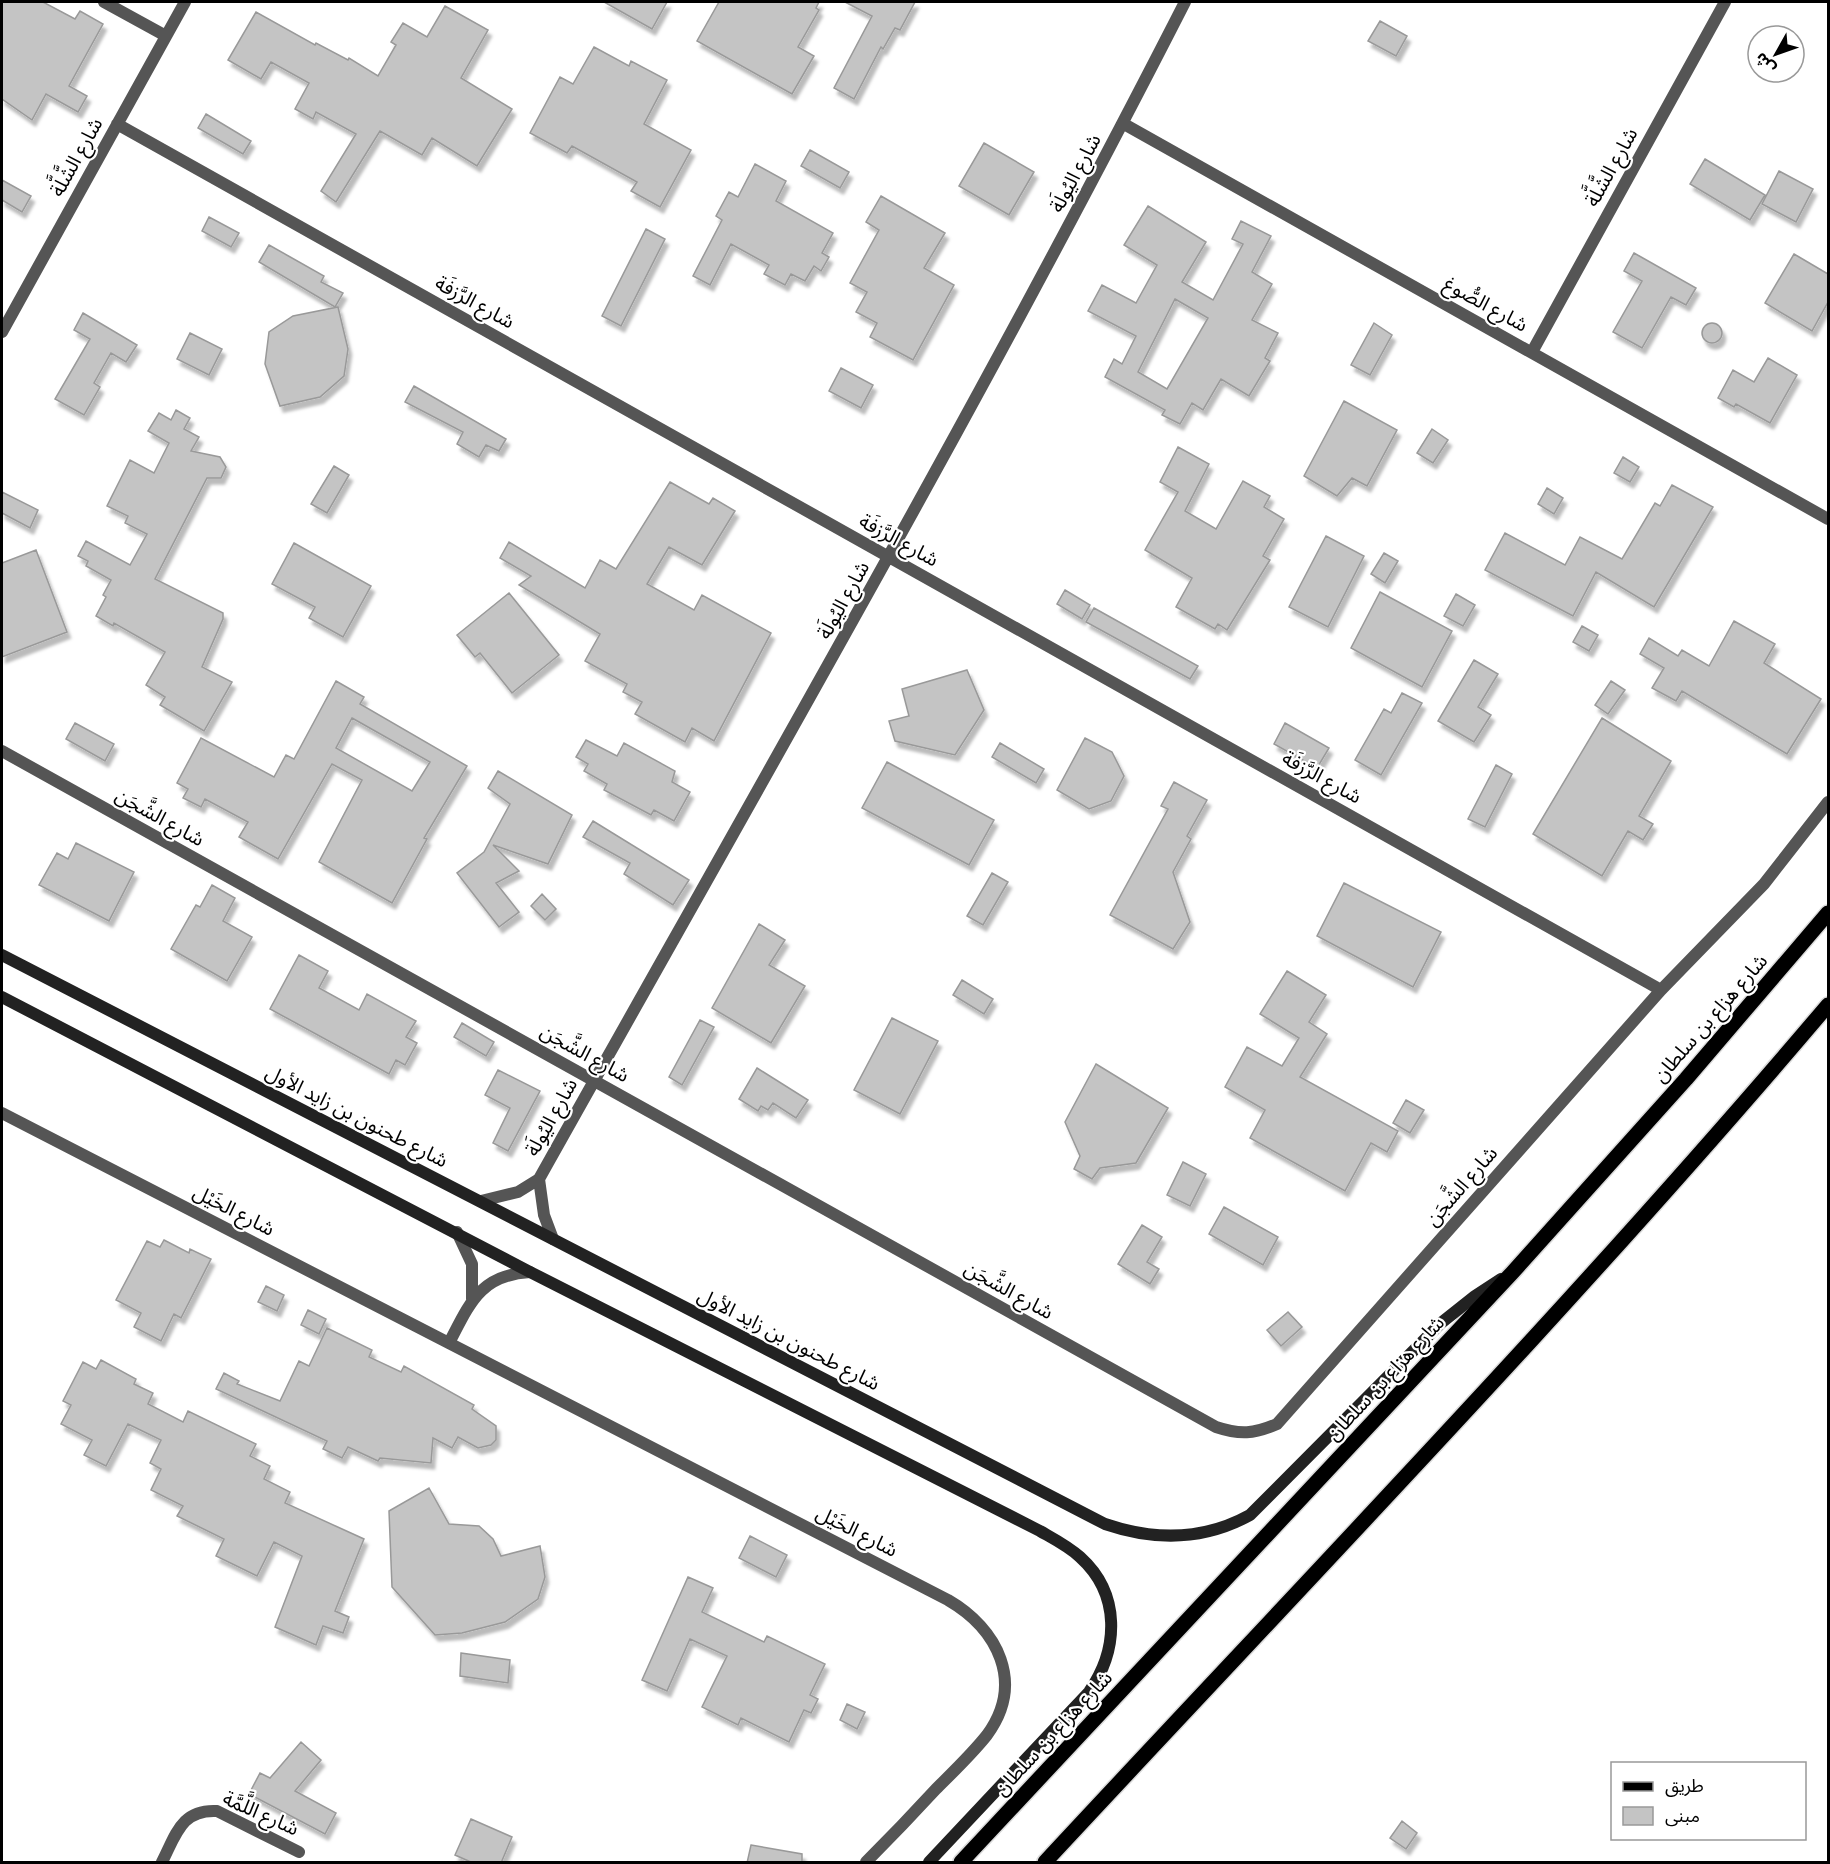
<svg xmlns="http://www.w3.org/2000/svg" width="1830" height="1864" viewBox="0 0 1830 1864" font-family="'Fira Sans Condensed','Noto Sans Arabic',sans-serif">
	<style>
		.building { fill: #c4c4c4; stroke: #999; stroke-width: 1.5; fill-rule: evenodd; filter: url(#shadow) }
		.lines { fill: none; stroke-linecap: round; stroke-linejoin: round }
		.primary-casing { stroke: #dbdbdb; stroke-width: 18 }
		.street { stroke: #555; stroke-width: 12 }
		.secondary { stroke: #222; stroke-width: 12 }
		.primary { stroke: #000; stroke-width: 15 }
		.labels { text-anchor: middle; stroke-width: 4.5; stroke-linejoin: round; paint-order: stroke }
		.street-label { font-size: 20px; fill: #000; stroke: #fff }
	</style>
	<defs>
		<filter id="shadow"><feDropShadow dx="3.5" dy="6" stdDeviation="1.5" flood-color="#0004"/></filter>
	</defs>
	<rect width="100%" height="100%" fill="#fff"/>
	<!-- building -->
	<path class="building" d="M2,2h41l32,17 5,-8 23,13 -34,62 18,10 -9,16 -32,-18 -14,26 -30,-21z
		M604,2h63l-15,27z
		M719,2h100l-3,6 3,2 -21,37 16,9 -22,38 -95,-53z
		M845,2h70l-15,28 -5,-2 -12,21 -2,-2 -27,52 -20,-11 38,-72z
		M445,6l43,24 -27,48 51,31 -35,57 -45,-28 -10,17 -42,-24 -44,71 -15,-11 35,-57 -40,-22 -3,7 -18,-10 14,-26 -38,-21 -10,17 -33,-19 28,-48 59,33 1,-2 32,17 1,-2 29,18 18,-31 -5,-3 12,-19 24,14z
		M1380,21l27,15 -11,20 -28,-15z
		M594,47l35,19 2,-5 36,19 -23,44 47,26 -31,57 -29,-16 6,-9 -65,-36 -5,7 -37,-20 30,-56 13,7z
		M206,114l45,27 -8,13 -45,-26z
		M984,143l50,29 -25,43 -50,-29z
		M810,150l39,22 -9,16 -39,-22z
		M1705,159l60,36 -15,25 -60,-36z
		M755,164l31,17 -10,20 57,32 -11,20 7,4 -8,14 -7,-5 -9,15 -14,-7 -6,11 -21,-11 5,-9 -38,-21 -21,41 -17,-9 29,-56 -6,-4 13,-24 9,5z
		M1779,171l34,18 -17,33 -34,-18z
		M2,180l29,16 -9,16 -20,-12z
		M881,196l64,37 -21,35 30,17 -41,75 -43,-23 7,-14 -21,-11 11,-20 -17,-9 29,-53 -13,-8z
		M1148,206l58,36 -24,40 31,18 30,-56 -11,-5 9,-18 30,15 -19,36 20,12 -20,36 26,13 -13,25 5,3 -21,35 -28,-17 -18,31 -11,-7 -12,21 -18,-9 3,-5 -60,-33 9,-18 8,5 14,-28 -48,-25 14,-26 34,18 21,-38 -33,-20zM1175,299l33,19 -41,71 -29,-17z
		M209,217l30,16 -8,14 -29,-16z
		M646,229l19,10 -44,87 -19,-10z
		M269,245l55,31 -3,6 22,11 -8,14 -76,-45z
		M1634,253l62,35 -10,17 -15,-8 -29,51 -29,-16 29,-51 -18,-10z
		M1794,254l34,20v28l-16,29 -47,-28z
		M338,307l10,42 -4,27 -24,21 -40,9 -15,-42 4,-32 24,-16z
		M83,313l54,32 -11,17 -15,-9 -17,30 6,4 -16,28 -29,-16 35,-60 -16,-9z
		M1702 333a10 10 0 1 1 20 0a10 10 0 1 1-20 0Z
		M1374,323l18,12 -22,40 -19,-10z
		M190,333l32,16 -13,26 -32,-16z
		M1768,358l29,17 -27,48 -34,-19 -2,3 -16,-9 15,-28 21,12z
		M841,368l32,17 -12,23 -32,-17z
		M414,386l92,53 -7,12 -13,-6 -7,12 -22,-13 6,-12 -58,-30z
		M1344,401l53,29 -30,56 -15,-8 -15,18 -33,-20z
		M176,410l14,8 -6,11 15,8 -8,14 29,6 6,10 -5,11h-14l-52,101 68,34v6l-21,48 30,15 -28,49 -44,-26 5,-8 -19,-12 19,-33 -51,-29 -1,3 -17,-10 10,-19 -3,-2 8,-15 -25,-14 2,-5 -10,-5 8,-15 44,24 17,-31 -22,-11 3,-7 -21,-10 23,-46 24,13 15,-30 -21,-12 11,-18 12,7z
		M1432,429l16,11 -15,23 -16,-10z
		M1178,447l31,17 -24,47 31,18 27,-48 27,15 -6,11 20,12 -21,37 7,4 -43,70 -9,-6 -3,5 -39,-22 16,-29 -47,-28 33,-58 -18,-10z
		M1623,457l16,10 -9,15 -16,-9z
		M334,466l15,9 -22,38 -16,-9z
		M670,482l39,22 4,-6 22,13 -33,54 -33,-18 -22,37 47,26 8,-15 69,38 -57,108 -22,-13 -7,14 -50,-28 7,-12 -19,-10 4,-8 -42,-23 15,-27 -81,-49 12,-9 -31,-18 9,-16 76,46 15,-28 16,9z
		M1672,485l41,22 -59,100 -58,-35 -23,44 -88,-46 20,-37 60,32 15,-28 42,22 33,-56 5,3z
		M1547,488l16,10 -9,16 -16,-10z
		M2,492l36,18 -8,18 -28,-15z
		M1326,536l38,20 -36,71 -39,-20z
		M294,543l77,43 -28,51 -34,-19 6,-11 -43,-23z
		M36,550l31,82 -65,25v-94z
		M1384,553l14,8 -13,22 -14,-9z
		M1065,590l25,15 -8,14 -25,-15z
		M1380,592l72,39 -30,56 -71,-39z
		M509,593l50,62 -47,38 -32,-40 -5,4 -18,-22z
		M1456,594l19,11 -12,21 -19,-10z
		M1094,608l104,58 -8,13 -104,-57z
		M1734,621l41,23 -11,19 57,36 -34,55 -105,-63 -6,10 -24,-13 12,-20 -24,-14 9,-16 29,18 4,-6 27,16z
		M1582,626l16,9 -9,16 -16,-9z
		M1474,660l24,14 -20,33 13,8 -17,27 -36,-21z
		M967,670l17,40 -29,45 -60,-14 -6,-20 20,-5 -7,-27z
		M336,681l28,16 -4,7 107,62 -43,72 3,1 -35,64 -73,-41 43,-82 -30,-16 -54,95 -39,-22 9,-15 -43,-23 -4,8 -18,-9 5,-9 -11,-6 24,-45 73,39 12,-22 8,4zM352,718l78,44 -18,29 -76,-43z
		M1611,681l14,9 -17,24 -13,-9z
		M1402,693l20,10 -41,72 -26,-15 29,-51 7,4z
		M1602,718l69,43 -32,55 14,8 -10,16 -15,-9 -26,45 -69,-42z
		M75,723l39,21 -9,17 -39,-22z
		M1285,723l44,25 -12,20 -43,-24z
		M1085,738l27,14 12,24 -13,25 -22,8 -32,-19z
		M586,740l31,16 7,-13 51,28 -3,11 18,10 -16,29 -20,-11 -3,5 -47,-25 3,-6 -23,-13 4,-7 -12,-7z
		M1000,743l44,26 -8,14 -44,-26z
		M887,762l107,58 -25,45 -107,-57z
		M1496,765l16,9 -27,53 -17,-8z
		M498,771l74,44 -24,49 -55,-19 26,26 -23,12 23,29 -20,15 -42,-54 27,-21 26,-48 -22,-16z
		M1174,782l33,18 -20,36 4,3 -18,33 17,50 -17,27 -63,-34 58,-106 -7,-3z
		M593,821l96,59 -16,25 -49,-31 6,-11 -47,-26z
		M76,843l58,29 -25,49 -70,-36 18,-32 11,6z
		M992,873l16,9 -25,43 -16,-9z
		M1344,883l97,49 -28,55 -96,-51z
		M212,885l23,13 -12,23 29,16 -25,44 -56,-32 25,-44 4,2z
		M542,894l14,15 -11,11 -14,-14z
		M759,924l26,16 -16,25 36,21 -34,57 -59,-35z
		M299,955l29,16 -9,17 40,22 8,-16 49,27 -10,16 11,6 -12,22 -9,-5 -7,14 -119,-65z
		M1287,971l39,24 -17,27 18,12 -27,43 98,54 -11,21 -16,-9 -26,48 -95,-53 15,-28 -40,-23 22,-40 35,19 17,-28 -39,-24z
		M962,980l31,19 -9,15 -31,-19z
		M892,1018l46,23 -38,73 -46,-24z
		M700,1020l14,7 -32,58 -13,-8z
		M462,1023l32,19 -8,14 -32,-19z
		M1096,1064l72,44 -32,55 -36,5 -8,11 -18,-10 6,-13 -15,-34z
		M757,1068l51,32 -12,18 -23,-15 -5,7 -7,-4 -3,5 -19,-12z
		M498,1070l42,21 -32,60 -15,-8 17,-35 -25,-13z
		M1406,1100l18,10 -14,23 -17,-10z
		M1183,1162l23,12 -16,32 -23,-11z
		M1224,1207l54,30 -15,28 -54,-31z
		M1142,1225l20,12 -15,25 12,7 -9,15 -32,-20z
		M164,1240l25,13 1,-4 21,10 -30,59 -7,-4 -13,27 -27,-14 7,-14 -25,-13 31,-59 13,6z
		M266,1286l18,9 -7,16 -19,-9z
		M308,1310l18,9 -7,15 -18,-9z
		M1288,1312l14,15 -21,19 -14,-16z
		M327,1328l45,22 -3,7 32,15 3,-6 70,39 -2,4 24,17v14l-5,5 -13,3 -20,-11 -6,11 -19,-10 -2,25 -51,-5 -2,3 -30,-14 -6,11 -19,-9 4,-8 -111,-52 8,-16 15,8 -2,3 43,17 19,-40 10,5z
		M101,1360l35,19 -2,5 19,9 -5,11 35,18 5,-11 68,33 -6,12 20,10 -6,13 26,13 -5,11 79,36 -29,72 14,6 -6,16 -20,-7 -7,19 -41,-18 27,-71 -28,-14 -17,34 -41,-20 8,-17 -47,-23 6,-10 -32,-16 10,-21 -11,-6 11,-23 -33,-16 -22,42 -22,-11 8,-15 -31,-16 10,-19 -8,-4 20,-39 13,7z
		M429,1488l20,36 30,2 14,13 8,17 39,-10 5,31 -7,22 -33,23 -43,11 -27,2 -43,-48 -3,-76z
		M750,1536l37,19 -11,22 -37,-19z
		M688,1577l25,11 -11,24 62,30 3,-6 58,28 -15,31 8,4 -7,14 -7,-3 -15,32 -48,-24 -3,7 -36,-18 25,-51 -37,-17 -23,52 -25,-11z
		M461,1653l49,7 -2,23 -48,-7z
		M847,1704l18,8 -8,17 -17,-9z
		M301,1742l20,18 -26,31 41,22 -11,21 -76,-40 11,-21 10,5z
		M471,1819l41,18 -11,26h-28l-18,-8z
		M1402,1821l15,12 -11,16 -16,-11z
		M751,1845l51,9v9h-55z"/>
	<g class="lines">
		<defs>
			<path id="primary" d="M961,1862l551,-589 174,-194 142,-166
				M1045,1862c263,-283 533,-562 783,-857"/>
		</defs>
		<!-- primary casing -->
		<use href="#primary" class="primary-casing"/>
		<!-- street -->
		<path class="street" d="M104,2l62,34
			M117,124l1544,866
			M1124,124l704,395
			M2,332l183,-330
			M1532,352l193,-350
			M2,751l1214,676c24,8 38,7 61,-3l384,-434 103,-106 64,-82
			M2,1113l946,487c50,29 77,83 39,135 -15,19 -34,37 -51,54 -23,25 -46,49 -70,73
			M539,1179l5,36 9,24
			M481,1201l37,-9 21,-13c219,-391 443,-779 646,-1177
			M457,1232l15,32v35
			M449,1343c21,-40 31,-68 81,-71
			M162,1862c14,-27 19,-53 55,-51l82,41"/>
		<!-- secondary -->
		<path class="secondary" d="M2,955l1103,569c50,17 98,17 145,-9l191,-192 34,-27 26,-17
			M2,997l528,275 510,259c14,8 28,15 40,26 41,37 39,92 9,135l-160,170"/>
		<!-- primary -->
		<use href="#primary" class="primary"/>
	</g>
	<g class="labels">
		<!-- street labels -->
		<g class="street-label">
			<text transform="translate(76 157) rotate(-61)" y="7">شارع الشَّلَّة</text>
			<text transform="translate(1611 167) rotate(-61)" y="7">شارع الشَّلَّة</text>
			<text transform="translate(1075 173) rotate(-62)" y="7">شارع اليُولَة</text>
			<text transform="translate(475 302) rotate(29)" y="7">شارع الرَّزفَة</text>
			<text transform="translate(1486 304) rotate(29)" y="7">شارع الصُّوغ</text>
			<text transform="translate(899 540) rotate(29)" y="7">شارع الرَّزفَة</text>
			<text transform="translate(843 600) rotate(-61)" y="7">شارع اليُولَة</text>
			<text transform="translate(1322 777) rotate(29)" y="7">شارع الرَّزفَة</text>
			<text transform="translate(160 817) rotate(29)" y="7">شارع الشَّجَن</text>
			<text transform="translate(1710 1018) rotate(-49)" y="7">شارع هزاع بن سلطان</text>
			<text transform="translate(585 1053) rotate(29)" y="7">شارع الشَّجَن</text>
			<text transform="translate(357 1116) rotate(27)" y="7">شارع طحنون بن زايد الأول</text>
			<text transform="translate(551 1117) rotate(-61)" y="7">شارع اليُولَة</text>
			<text transform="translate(1461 1186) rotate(-49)" y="7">شارع الشَّجَن</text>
			<text transform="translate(234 1210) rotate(27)" y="7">شارع الخَيْل</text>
			<text transform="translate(1009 1290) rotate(29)" y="7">شارع الشَّجَن</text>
			<text transform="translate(789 1339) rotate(27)" y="7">شارع طحنون بن زايد الأول</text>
			<text transform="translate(1385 1378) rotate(-47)" y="7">شارع هزاع بن سلطان</text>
			<text transform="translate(857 1531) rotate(27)" y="7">شارع الخَيْل</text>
			<text transform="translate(1053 1733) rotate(-47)" y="7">شارع هزاع بن سلطان</text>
			<text transform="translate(261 1813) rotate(24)" y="7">شارع اللَّمَّة</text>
		</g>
	</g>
	<!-- border -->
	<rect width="1830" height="1864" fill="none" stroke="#000000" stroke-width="6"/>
	<!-- legend -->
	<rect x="1611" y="1762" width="195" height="78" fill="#ffffff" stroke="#999999" stroke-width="1.5"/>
	<rect x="1623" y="1782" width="30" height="9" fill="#000000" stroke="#999999" stroke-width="1.5"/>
	<text x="1665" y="1792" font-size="18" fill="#000000">طريق</text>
	<rect x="1623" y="1807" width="30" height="18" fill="#c4c4c4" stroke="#999999" stroke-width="1.5"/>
	<text x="1665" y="1822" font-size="18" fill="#000000">مبنى</text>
	<!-- north arrow -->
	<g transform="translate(1776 54) rotate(230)"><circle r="28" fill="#ffffff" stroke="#999999" stroke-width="1.5"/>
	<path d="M0-4.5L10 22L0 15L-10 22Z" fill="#000000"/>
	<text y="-9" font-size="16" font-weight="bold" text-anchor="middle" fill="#000000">ش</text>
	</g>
</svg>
